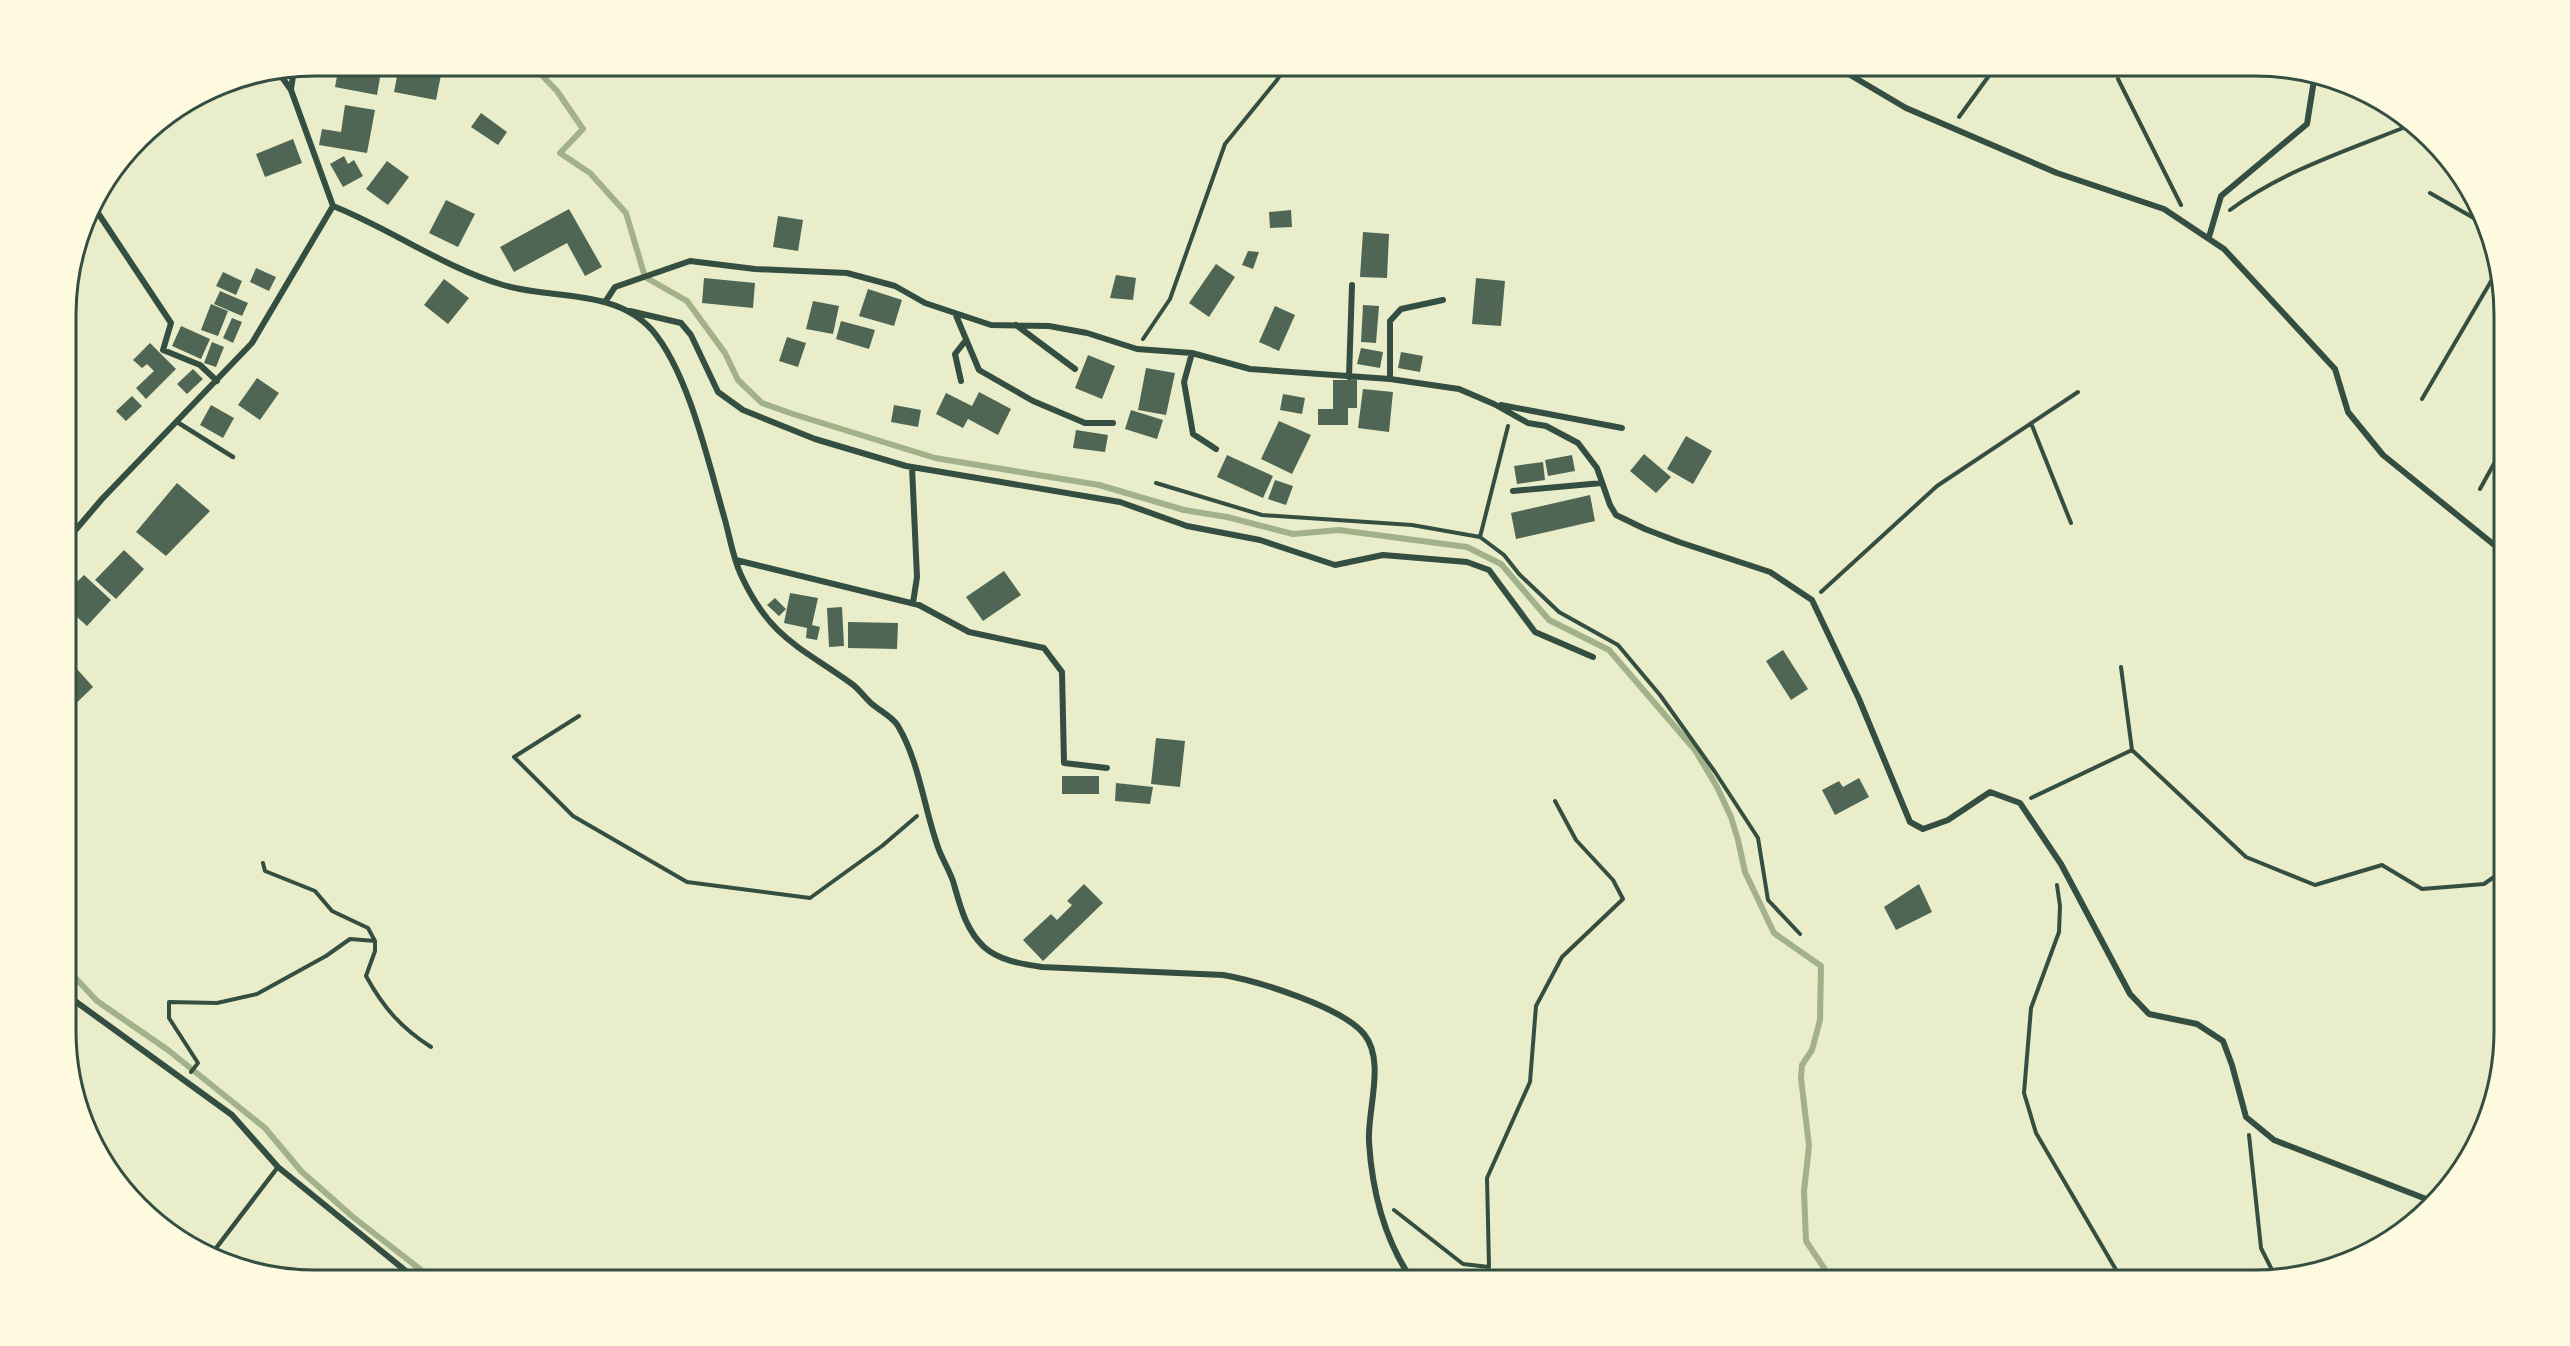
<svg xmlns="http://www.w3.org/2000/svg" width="2570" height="1346" viewBox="0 0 2570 1346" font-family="Figtree,sans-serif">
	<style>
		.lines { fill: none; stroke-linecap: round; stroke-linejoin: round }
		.stream { stroke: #a3b18a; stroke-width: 6 }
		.building { fill: #4f6655 }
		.path { stroke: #344e41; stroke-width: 4 }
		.service { stroke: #344e41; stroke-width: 4.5 }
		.minor { stroke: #344e41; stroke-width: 6 }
		.rim { fill: none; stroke: #344e41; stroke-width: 3 }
	</style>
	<rect width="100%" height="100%" fill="#e9edc9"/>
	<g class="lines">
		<!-- stream -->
		<path class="stream" d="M533,66l24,25 26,38 -23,24 30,20 36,40 19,64 42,24 38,52 13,27 24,23 31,11 142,44 164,27 85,25 43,7 66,17 46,-4 128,17 34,17 48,56 60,30 86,100 22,37 14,30 7,23 7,32 29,61 47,33 -1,54 -8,30 -10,15 -1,13 8,68 -5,45 2,50 26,39
			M68,970l29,31 71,49 97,78 36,43 52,46 81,63"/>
	</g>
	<!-- building -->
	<path class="building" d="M339,66h43l-5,29 -42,-8z
		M399,66h21l22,4 -6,30 -42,-8z
		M345,105l30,5 -8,43 -48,-8 3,-16 19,3z
		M481,113l26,19 -9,13 -27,-18z
		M293,139l9,24 -37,14 -9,-23z
		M344,156l4,8 6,-4 9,16 -20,11 -13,-23z
		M387,161l22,16 -21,28 -22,-16z
		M446,200l29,14 -17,33 -29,-14z
		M569,209l33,58 -17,9 -18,-33 -53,29 -14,-25z
		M1291,210l1,17 -22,1 -1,-16z
		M778,216l25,4 -5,31 -25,-4z
		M1363,232l26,2 -2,44 -27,-1z
		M1248,251l11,1 -6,17 -11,-4z
		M1216,264l19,13 -26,40 -20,-14z
		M256,268l20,9 -7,14 -19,-9z
		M223,272l19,9 -6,14 -20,-9z
		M1116,275l20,3 -3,22 -23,-2z
		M704,278l51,5 -2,25 -51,-5z
		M1476,278l29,3 -4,45 -29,-2z
		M444,279l25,19 -21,26 -24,-19z
		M868,289l34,11 -8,26 -35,-10z
		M220,291l28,12 -6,13 -28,-12z
		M813,301l26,5 -6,28 -27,-5z
		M211,304l17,7 -10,25 -17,-6z
		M1363,305l16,1 -3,37 -15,-1z
		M1275,306l20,9 -16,36 -20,-9z
		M232,318l10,4 -9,21 -10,-5z
		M841,321l34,9 -6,19 -33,-10z
		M181,326l29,13 -9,20 -29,-13z
		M787,337l19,6 -8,24 -19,-6z
		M212,342l12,5 -8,20 -12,-4z
		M150,343l26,26 -30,30 -10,-11 18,-17 -7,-7 -5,4 -9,-8z
		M1361,348l22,4 -3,16 -23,-4z
		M1401,352l22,4 -3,16 -22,-4z
		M1088,355l27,11 -13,33 -27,-11z
		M1146,368l29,5 -9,42 -28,-5z
		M193,369l10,10 -16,15 -10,-10z
		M257,378l22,15 -19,27 -22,-15z
		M1333,380h24v28h-9v17h-30v-16h15z
		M1363,389l30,3 -4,40 -31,-4z
		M979,392l32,17 -13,26 -30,-16 -5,9 -27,-14 10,-21 26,13z
		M1283,394l22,4 -3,16 -22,-4z
		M132,396l10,10 -16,15 -10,-10z
		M211,405l23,13 -11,20 -23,-13z
		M894,405l27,5 -3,17 -27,-5z
		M1131,410l32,10 -6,19 -32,-10z
		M1279,421l32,14 -19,39 -31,-15z
		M1076,430l32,5 -3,17 -32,-4z
		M1686,436l26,15 -19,33 -26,-15z
		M1644,454l27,23 -15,16 -26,-22z
		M1227,455l46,21 -10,22 -46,-21z
		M1572,455l3,16 -27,5 -3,-16z
		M1543,462l2,18 -28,4 -3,-18z
		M1275,480l18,6 -7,19 -18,-6z
		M177,483l33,28 -44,45 -30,-24z
		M1590,495l5,26 -79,18 -5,-26z
		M124,550l20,19 -28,30 -21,-19z
		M67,570l11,11 6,-6 27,25 -24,26 -20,-18z
		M1004,571l17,24 -38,26 -17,-24z
		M790,593l28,5 -6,27 8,2 -3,13 -11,-2 1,-10 -23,-5z
		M775,598l11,11 -7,7 -12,-11z
		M842,607l2,39 -15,1 -2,-39z
		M848,622l50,1 -1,26 -49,-1z
		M67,632l9,13 -9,6z
		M1783,650l25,39 -17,11 -25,-39z
		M77,669l16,18 -26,25v-34z
		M1156,738l29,3 -5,46 -29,-3z
		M1062,776h37v18h-37z
		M1859,778l10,19 -34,18 -13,-25 17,-9 4,6z
		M1116,783l37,4 -3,17 -35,-3z
		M1084,884l19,19 -60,58 -20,-21 28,-26 6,6 15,-15 -5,-4z
		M1919,884l13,28 -36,18 -12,-23z"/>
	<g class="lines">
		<!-- path -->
		<path class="path" d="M2118,79l63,126
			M1959,117l37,-51
			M2430,193l49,28
			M2230,210c54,-40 121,-61 183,-86
			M1143,339l27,-40 55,-155 52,-64 9,-14
			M2422,399l75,-128
			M2031,423l40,100
			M1156,483l106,32 150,10 68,12 24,18 15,19 40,38 59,33 42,50 55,77 43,66 10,62 32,34
			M2480,489l22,-40
			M1480,537l28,-111
			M1821,592l116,-106 141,-94
			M2121,667l11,83
			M579,716l-65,41 59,59 114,66 123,16 72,-52 35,-30
			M2031,798l101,-48 114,107 69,28 67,-20 40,24 62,-5 20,-14
			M263,863l2,8 50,20 17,20 36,17 7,13
			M2057,885l3,21 -1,26 -28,76 -7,85 12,40 86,147
			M191,1072l7,-9 -29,-45v-16l48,1 40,-9 69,-38 24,-17 25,2v10l-9,25c17,31 35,52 65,71
			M2249,1135l12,113 15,30
			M1394,1210l69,54 26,3 -2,-89 43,-96 6,-76 26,-49 61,-58 -10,-19 -37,-40 -21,-39"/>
		<!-- service -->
		<path class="service" d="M177,422l56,35
			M210,1256l68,-89"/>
		<!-- minor -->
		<path class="minor" d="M1835,66l71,42 151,65 107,36 60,40 111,120 13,43 35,43 120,97
			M279,73l12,17 42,116c58,23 110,61 170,79 49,15 112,3 149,45 37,43 57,135 73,190 5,18 8,38 16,55 29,63 58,71 111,109 8,6 13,14 20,20 8,7 21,13 26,22 22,37 26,84 41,124 4,10 10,20 14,31 7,24 12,48 31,66 16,14 38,17 58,20l181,8c35,6 119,32 141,59 22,27 3,76 5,108 3,48 15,97 43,138
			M291,89l3,-19
			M92,204l79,119 -8,27 37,15 17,16
			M2209,237l12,-41 86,-72 7,-44
			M605,302l10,-15 75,-26 65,8 92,4 48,13 30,17 66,22 58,1 38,7 50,16 55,4 58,16 140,10 69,10 35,15 34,19 18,3 32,17 19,25 13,37 6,10 29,14 34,13 91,30 42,28 47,99 51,123 13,7 25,-9 42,-28 30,11 41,61 69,130 19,20 48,10 26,17 9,24 14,52 28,23 160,62
			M630,311l51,12 10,12 27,57 25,18 72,29 91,27 214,36 67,24 73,14 75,25 48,-10 84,7 22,8 46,62 58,25
			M955,313l24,57 54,31 52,22h28
			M1016,325l59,44
			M1192,353l-8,29 9,52 23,15
			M1349,377l3,-92
			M1390,379v-58l11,-12 42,-9
			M961,381l-6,-27 11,-14
			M1501,405l121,23
			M912,467l5,110 -4,26
			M1513,491l89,-8
			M67,540l35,-41 150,-156 81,-137
			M736,560l183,45 50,27 75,16 18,24 2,91 43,5
			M68,996l164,119 46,52 139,113"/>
	</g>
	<!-- crop -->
	<path d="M0 0H2570V1346H0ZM315 76H2255A239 239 0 0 1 2494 315V1031A239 239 0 0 1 2255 1270H315A239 239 0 0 1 76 1031V315A239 239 0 0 1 315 76Z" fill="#fefae0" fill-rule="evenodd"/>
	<path class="rim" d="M315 76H2255A239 239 0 0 1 2494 315V1031A239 239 0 0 1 2255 1270H315A239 239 0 0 1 76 1031V315A239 239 0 0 1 315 76Z"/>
</svg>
